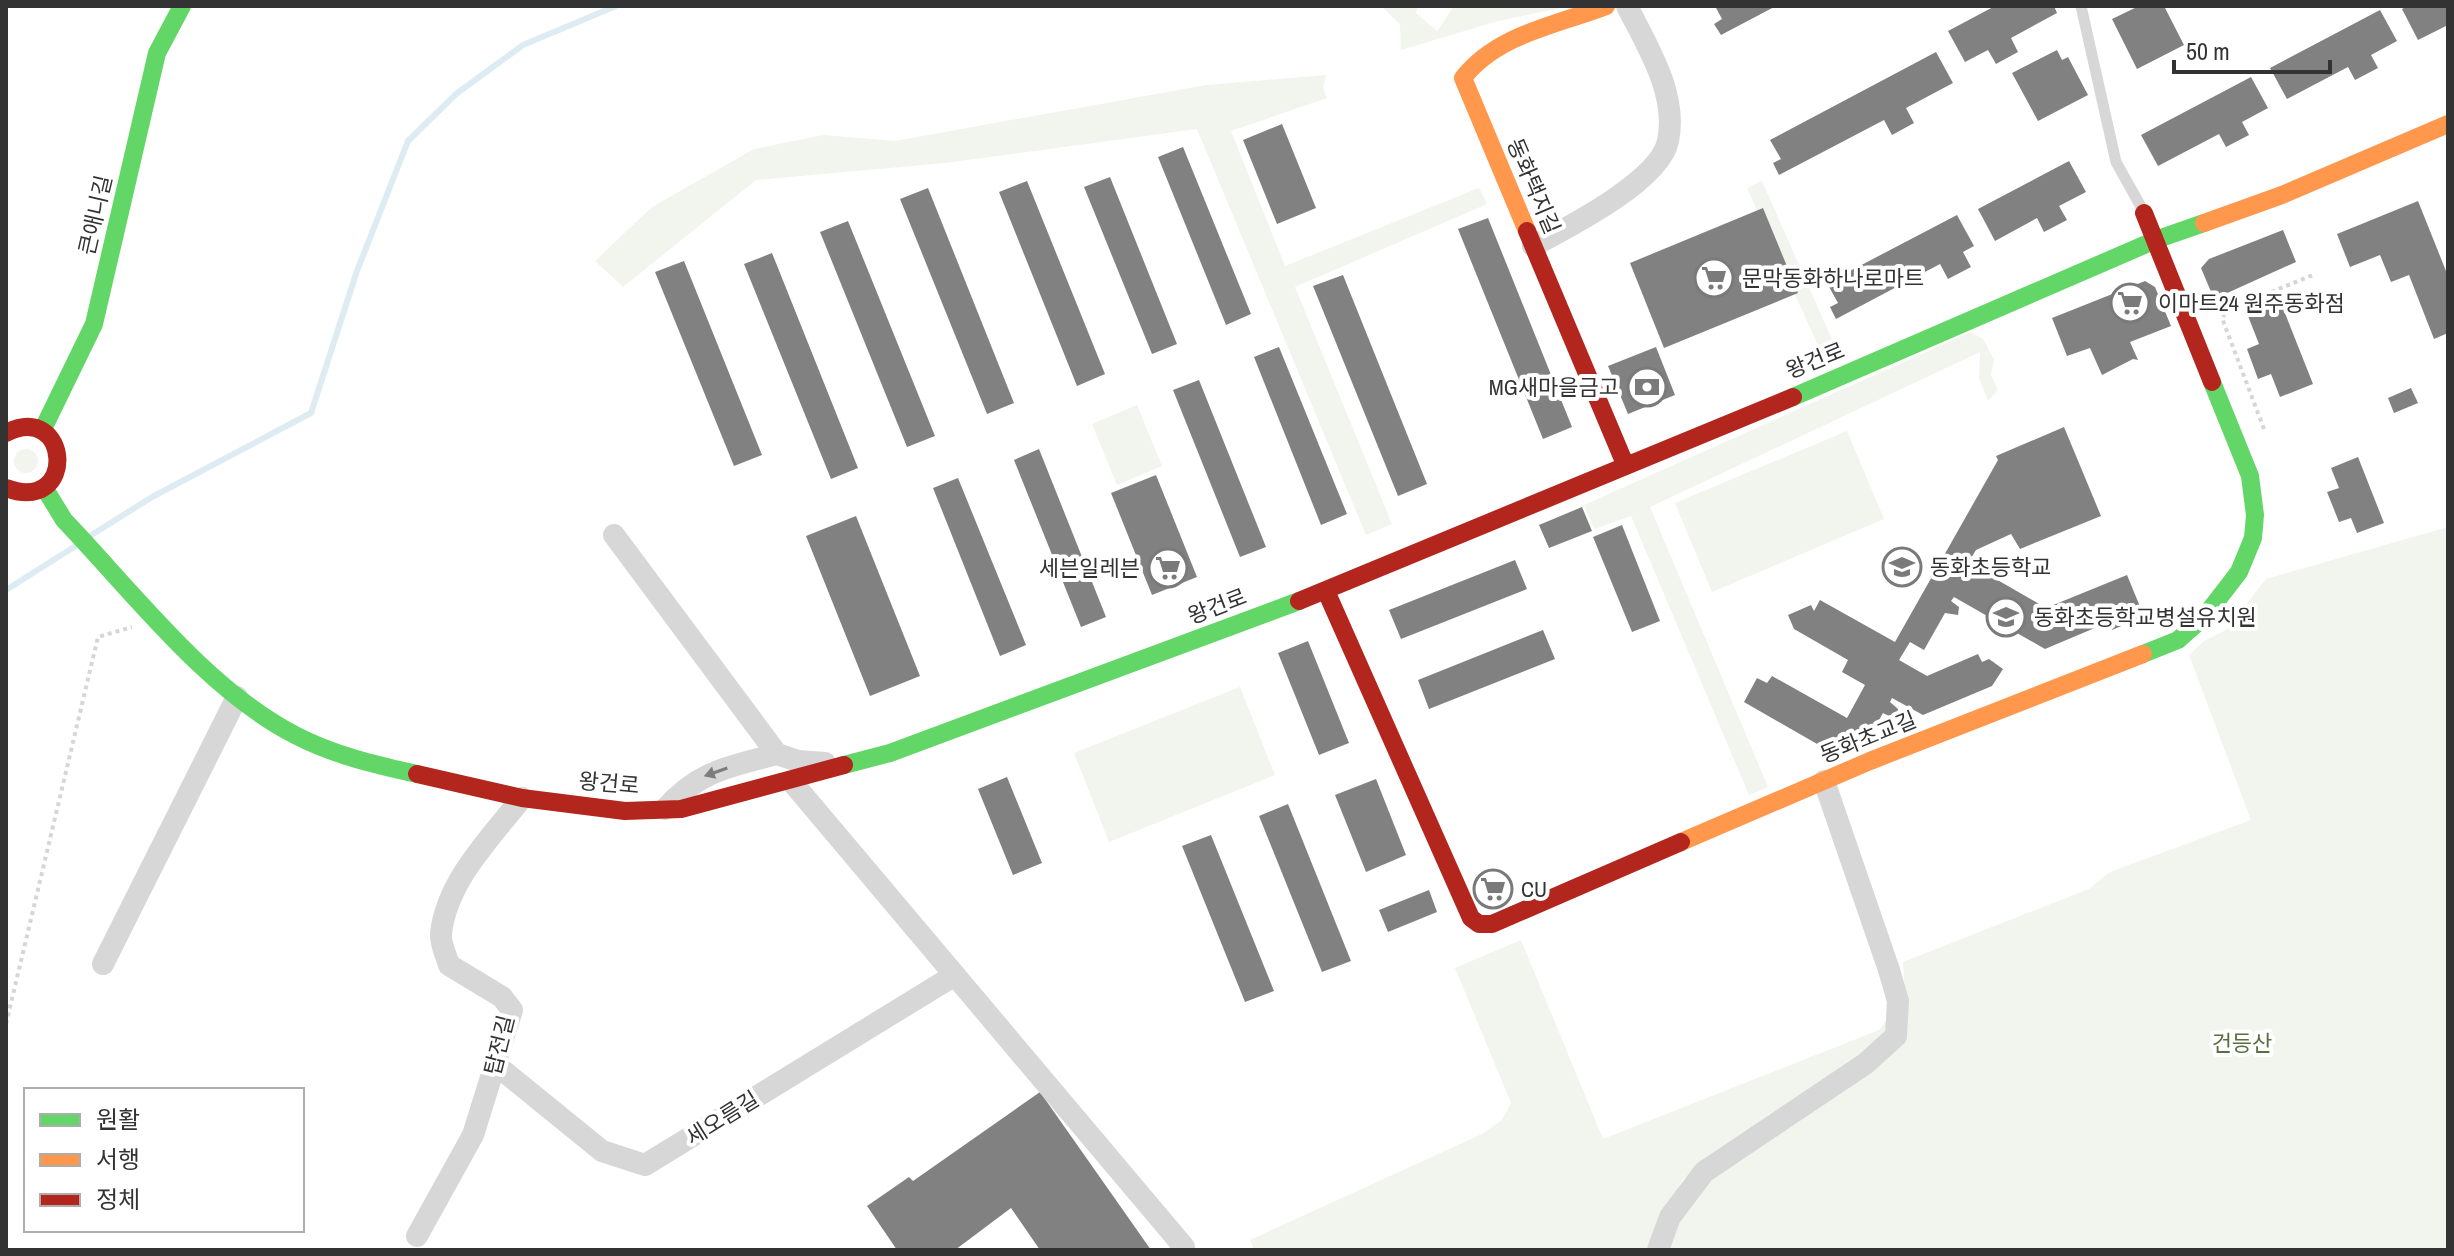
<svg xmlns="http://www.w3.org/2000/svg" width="2454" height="1256" viewBox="0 0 2454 1256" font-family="'Archivo Narrow','Noto Sans KR',sans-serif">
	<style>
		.green { fill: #f1f5ed }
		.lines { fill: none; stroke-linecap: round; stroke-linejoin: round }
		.stream { stroke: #ddebf3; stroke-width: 6 }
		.building { fill: #818181 }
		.path { stroke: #d6d6d6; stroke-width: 4; stroke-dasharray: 4 4; stroke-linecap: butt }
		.lane { stroke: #d7d7d7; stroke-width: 11 }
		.street { stroke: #d7d7d7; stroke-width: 22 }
		.fast { stroke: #63d668; stroke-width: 18 }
		.slow { stroke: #ff974d; stroke-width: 18 }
		.jam { stroke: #b3261e; stroke-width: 18 }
		.oneway { fill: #7d7d7d }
		.labels { text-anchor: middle; stroke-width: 8; stroke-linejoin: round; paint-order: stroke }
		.street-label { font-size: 22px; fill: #333; stroke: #fff }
		.poi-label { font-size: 22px; fill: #333; stroke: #fff; text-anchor: start }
		.park-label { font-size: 22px; fill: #56703f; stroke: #fff }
	</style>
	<rect width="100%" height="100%" fill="#fff"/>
	<!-- green -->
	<path class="green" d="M1381,6h37l-2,7 21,18 17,-25h116l-72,15 -97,29 -1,-26z
		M1326,75l-3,13 4,10 -96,33 54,135 194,-78 8,16 -192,83 97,237 -26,11 -169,-406 -252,34 -189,17 -133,107 -28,-26 57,-54 102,-58 69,-14 72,6 311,-56z
		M1762,181l72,163 -14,6 -73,-162z
		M1971,332l12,7 11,21 -3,15 7,15 -10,11 -9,-23 1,-26 -330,155 118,280 -19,8 -118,-279 -37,13 -10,-24z
		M1137,405l25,61 -45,19 -25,-61z
		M1847,431l37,88 -172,73 -37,-89z
		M14 461a12 12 0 1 1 24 0a12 12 0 1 1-24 0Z
		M2448,527v723h-779l11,-28 25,-38 202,-161 -4,-61 186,-73 21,-17 141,-52 -62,-165 15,-14 22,-11 40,-51z
		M1240,687l35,88 -166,67 -35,-89z
		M1521,940l82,199 276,-109 14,-17 -5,20 -20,18 -118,78 -67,50 -19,36 -11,35h-399l-4,-10 232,-106 20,-14 9,-17 -56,-135z"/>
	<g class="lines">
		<!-- stream -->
		<path class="stream" d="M90,536l62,-39 159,-84 46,-142 51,-130 48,-47 67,-49 93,-39
			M6,590l68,-43"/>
	</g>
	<!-- building -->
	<path class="building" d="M1715,6h61l-55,29 -7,-11 8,-5z
		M1995,6h59l3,7 -46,25 7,14 -22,12 -8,-14 -23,12 -17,-31z
		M2139,6h25l20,39 -47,24 -25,-50z
		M2407,6h41v19l-30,15 -16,-31z
		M2380,10l17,31 -26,14 7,13 -23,12 -7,-13 -61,32 -17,-31z
		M2057,50l5,10 6,-3 20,38 -50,26 -26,-48z
		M1936,52l17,31 -47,25 8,15 -22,12 -8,-15 -105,55 -6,-12 8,-4 -11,-19z
		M2251,77l17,31 -26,14 7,13 -23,12 -7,-13 -61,32 -17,-31z
		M1282,124l34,84 -39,16 -34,-84z
		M1183,147l68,167 -25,11 -68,-168z
		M2069,161l17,31 -27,14 8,14 -23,12 -7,-14 -42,23 -17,-32z
		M1110,177l67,167 -25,10 -68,-167z
		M1027,181l78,193 -28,12 -78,-194z
		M928,188l86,215 -27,11 -87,-215z
		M2418,201l30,75v57l-14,6 -25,-64 -18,7 -11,-27 -30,12 -13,-33z
		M1763,208l35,85 -134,55 -34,-85z
		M1957,215l17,31 -11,6 8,15 -23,12 -8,-15 -104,55 -6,-12 8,-4 -11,-20z
		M1488,218l84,209 -29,12 -85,-210z
		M848,221l87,215 -28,11 -87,-215z
		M2283,230l13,32 -82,37 -13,-31 8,-9z
		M772,253l86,215 -27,11 -87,-215z
		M684,261l78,194 -28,11 -79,-194z
		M1343,275l84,209 -29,12 -85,-210z
		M2145,281l10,6 16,39 -41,16 8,18 -5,-1 -31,16 -12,-27 -23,8 -15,-38z
		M2281,303l32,81 -33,13 -9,-23 -13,5 -11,-30 12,-5 -11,-28z
		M1279,347l68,167 -26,11 -67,-168z
		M1656,347l19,48 -47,19 -20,-48z
		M1199,380l67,167 -26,10 -67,-167z
		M2411,388l7,15 -24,10 -6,-15z
		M2064,427l37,89 -81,33 -9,-15 -35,16 -8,13 73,42v5l86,-35 14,34 -4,2 3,7 -28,12 -3,-8 -64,27 -91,-52 -3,4 8,6 -1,8 -13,-2 -21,37 -14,-8 -11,18 28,16 51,-22 4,8 7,-3 14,10 -11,17 -69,29 -31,-17 -2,4 8,7 -1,6 -6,2 -8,-4 -17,30 -18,10 -6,-4 -4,7 -94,-54 13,-24 10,5 5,-7 75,42 18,-33 -23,-13 6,-12 -54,-31 -6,-14 23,-10 3,6 6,-11 75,42 103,-182 -2,-4z
		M1039,449l67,168 -25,10 -67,-167z
		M2358,457l26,66 -27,10 -6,-15 -12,4 -12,-30 12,-4 -8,-20z
		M1156,475l41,102 -45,18 -41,-102z
		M958,478l68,167 -26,11 -67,-168z
		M1582,507l10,24 -43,17 -10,-23z
		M856,516l64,160 -50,20 -64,-160z
		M1622,525l38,96 -28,11 -39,-95z
		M1515,560l12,29 -126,50 -12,-29z
		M1543,630l12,29 -126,50 -11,-29z
		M1308,641l41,102 -30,12 -41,-102z
		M1007,777l35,86 -29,12 -35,-86z
		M1376,779l30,76 -40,17 -31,-77z
		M1288,804l63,157 -29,11 -63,-156z
		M1211,835l63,156 -29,11 -63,-156z
		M1429,890l8,22 -49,20 -9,-22z
		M1040,1092l111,158h-111l-29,-42 -56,42h-58l-30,-44 42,-29 4,4z"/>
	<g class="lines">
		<!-- path -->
		<path class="path" d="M2221,296l6,14
			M2264,429l-42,-111 5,-8 86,-35
			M6,1024l92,-387 34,-10"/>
		<!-- lane -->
		<path class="lane" d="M2081,6l35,156 28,50"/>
		<!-- street -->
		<path class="street" d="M1533,246c34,-18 127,-65 135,-105 10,-47 -21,-95 -41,-135
			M614,535l163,219 21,7 27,2
			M792,782l392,465
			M665,809c35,-39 64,-42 112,-55
			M103,964l134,-267
			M495,1064l107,87 43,14 310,-190
			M417,1236l56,-101 39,-125 -10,-13 -53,-32c-3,-10 -9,-22 -8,-31 5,-52 50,-97 81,-136
			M1658,1250l12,-33 34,-45 161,-108 31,-28 2,-35 -9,-31 -65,-189"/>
		<!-- fast -->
		<path class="fast" d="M1793,397l365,-158 46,-16
			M42,431l52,-107 63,-271 25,-47
			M45,489l19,31c68,71 143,170 231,215 38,20 81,30 122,39
			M2143,654l35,-14 27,-24 34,-44 14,-34 2,-23 -5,-39 -38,-94
			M844,765l46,-12 409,-152"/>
		<!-- slow -->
		<path class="slow" d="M2204,223l78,-28 166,-71
			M1527,231l-64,-153c34,-44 94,-53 143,-72
			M1681,842l189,-81 273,-107"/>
		<!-- jam -->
		<path class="jam" d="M2144,213l68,169
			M1527,231l98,233
			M6,433c64,-33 73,82 0,55
			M1326,591l145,327 8,6h13l189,-82
			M1299,601l494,-204
			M417,774l105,24 103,13 56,-2 163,-44"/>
	</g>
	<!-- one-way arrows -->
	<defs><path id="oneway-solid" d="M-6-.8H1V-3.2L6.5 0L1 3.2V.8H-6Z" transform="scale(2)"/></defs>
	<use class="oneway" href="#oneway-solid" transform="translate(716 772) rotate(161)"/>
	<!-- icons -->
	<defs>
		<symbol id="supermarket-ring" viewBox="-11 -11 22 22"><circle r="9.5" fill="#fff" stroke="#7a7a7a" stroke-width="1.5"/><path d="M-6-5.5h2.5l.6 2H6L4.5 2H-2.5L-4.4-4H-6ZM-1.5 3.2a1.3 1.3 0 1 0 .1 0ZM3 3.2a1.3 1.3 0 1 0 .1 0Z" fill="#7a7a7a"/></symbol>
		<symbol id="bank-ring" viewBox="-11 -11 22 22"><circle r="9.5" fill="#fff" stroke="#7a7a7a" stroke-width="1.5"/><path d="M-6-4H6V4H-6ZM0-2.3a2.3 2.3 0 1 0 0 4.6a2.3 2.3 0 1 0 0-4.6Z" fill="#7a7a7a"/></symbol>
		<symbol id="school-ring" viewBox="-11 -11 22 22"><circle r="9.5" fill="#fff" stroke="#7a7a7a" stroke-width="1.5"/><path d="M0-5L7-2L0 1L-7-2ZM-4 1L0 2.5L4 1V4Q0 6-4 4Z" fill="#7a7a7a"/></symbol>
	</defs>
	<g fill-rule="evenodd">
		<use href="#supermarket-ring" x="1692" y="256" width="44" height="44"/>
		<use href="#supermarket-ring" x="2108" y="281" width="44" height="44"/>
		<use href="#bank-ring" x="1625" y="365" width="44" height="44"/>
		<use href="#school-ring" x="1880" y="545" width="44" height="44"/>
		<use href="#supermarket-ring" x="1146" y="546" width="44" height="44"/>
		<use href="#school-ring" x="1984" y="595" width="44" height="44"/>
		<use href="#supermarket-ring" x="1471" y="867" width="44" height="44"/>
	</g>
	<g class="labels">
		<!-- street labels -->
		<g class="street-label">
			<text transform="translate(1534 186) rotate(67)" y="8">동화택지길</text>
			<text transform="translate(95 215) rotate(-77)" y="8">큰애니길</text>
			<text transform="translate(1815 360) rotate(-22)" y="8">왕건로</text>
			<text transform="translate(1217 606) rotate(-21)" y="8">왕건로</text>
			<text transform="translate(1868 737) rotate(-22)" y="8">동화초교길</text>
			<text transform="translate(609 783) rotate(5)" y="8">왕건로</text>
			<text transform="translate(499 1045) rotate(-76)" y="8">탑전길</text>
			<text transform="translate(722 1118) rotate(-32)" y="8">세오름길</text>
		</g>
		<!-- poi labels -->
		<g class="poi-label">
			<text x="1742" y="286">문막동화하나로마트</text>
			<text x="2158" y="311">이마트24 원주동화점</text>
			<text x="1619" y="395" text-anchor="end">MG새마을금고</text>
			<text x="1930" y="575">동화초등학교</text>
			<text x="1140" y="576" text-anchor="end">세븐일레븐</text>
			<text x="2034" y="625">동화초등학교병설유치원</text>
			<text x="1521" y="897">CU</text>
		</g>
		<!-- park labels -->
		<g class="park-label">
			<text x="2242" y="1051">건등산</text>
		</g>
	</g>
	<!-- border -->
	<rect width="2454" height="1256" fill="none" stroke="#333333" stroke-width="16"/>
	<!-- legend -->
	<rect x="24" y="1088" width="280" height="144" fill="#ffffff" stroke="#adadad" stroke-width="2"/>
	<rect x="40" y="1114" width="40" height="12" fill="#63d668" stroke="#adadad" stroke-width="2"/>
	<text x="96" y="1128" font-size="24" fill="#333333">원활</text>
	<rect x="40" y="1154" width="40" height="12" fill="#ff974d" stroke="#adadad" stroke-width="2"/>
	<text x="96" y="1168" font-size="24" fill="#333333">서행</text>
	<rect x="40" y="1194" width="40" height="12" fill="#b3261e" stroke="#adadad" stroke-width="2"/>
	<text x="96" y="1208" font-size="24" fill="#333333">정체</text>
	<!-- scale -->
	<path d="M2174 60v12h156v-12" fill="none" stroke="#333333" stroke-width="4"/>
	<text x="2186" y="60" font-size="24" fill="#333333" stroke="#ffffff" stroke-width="6" paint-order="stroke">50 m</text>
</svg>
